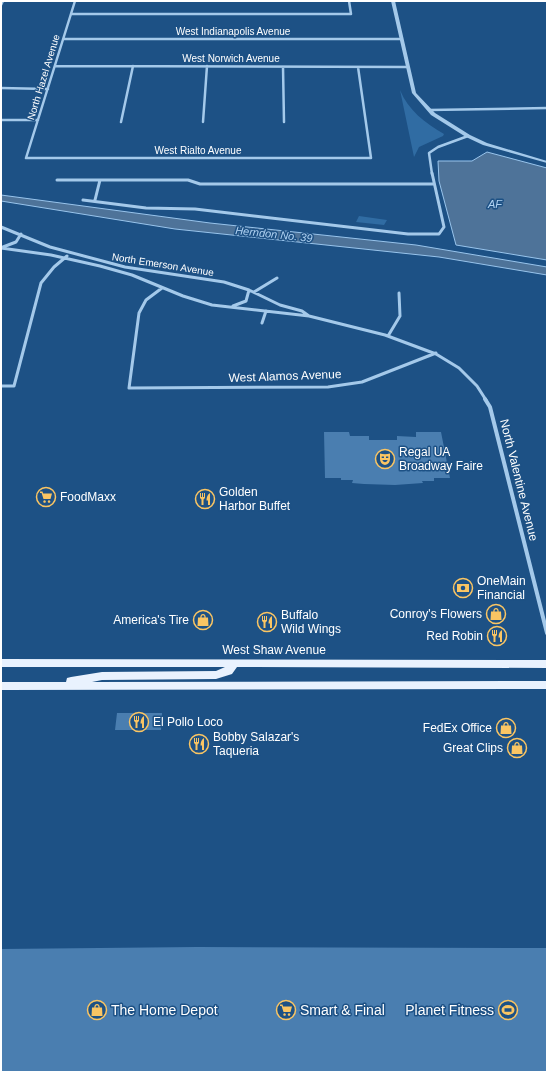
<svg xmlns="http://www.w3.org/2000/svg" width="548" height="1073" viewBox="0 0 548 1073" font-family="Helvetica,sans-serif">
	<style>
		.green { fill: #306ca3 }
		.water { fill: #4e7399; stroke: #98c4ec }
		.building { fill: #4a7eb0 }
		.lines { fill: none; stroke-linecap: round; stroke-linejoin: round }
		.minor-far2 { stroke: #a4c9ea; stroke-width: 2.5 }
		.minor-far1 { stroke: #a4c9ea; stroke-width: 3 }
		.minor { stroke: #a4c9ea; stroke-width: 4 }
		.tertiary { fill: #a4c9ea; fill-rule: evenodd }
		.primary { fill: #e9f2fe; fill-rule: evenodd }
		.labels { text-anchor: middle; stroke-width: 3; stroke-linejoin: round; paint-order: stroke }
		.far-street-label { font-size: 10px; fill: #fff; stroke: #1d5185 }
		.far-water-label { font-size: 11px; font-style: italic; fill: #b0d2f2; stroke: #1d5185 }
		.street-label { font-size: 12px; fill: #fff; stroke: #1d5185 }
		.poi-label { font-size: 12px; fill: #fff; stroke: #1d5185; text-anchor: start }
		.near-poi-label { font-size: 14px; fill: #fff; stroke: #1d5185; text-anchor: start }
	</style>
	<rect width="100%" height="100%" fill="#1d5185"/>
	<!-- green -->
	<path class="green" d="M400,90c8,20 25,33 44,44l-1,2 -24,11 -5,10z
		M359,216l28,4 -3,5 -28,-3z"/>
	<!-- water -->
	<path class="water" d="M487,152l60,16v92l-91,-15 -17,-64 -1,-20h34z
		M1,195l209,28 206,22 131,22v8l-108,-18 -264,-28 -174,-28z"/>
	<!-- building -->
	<path class="building" d="M324,432h25l1,4h19v4h28v-4l19,1v-5h25l9,46h-16v3h-12l1,2 -28,2 -31,-1 -12,-1 1,-3h-12v-2h-16z
		M117,713h45l-1,17h-46z
		M197,947l350,1v124h-546v-123z"/>
	<g class="lines">
		<!-- minor-far2 -->
		<path class="minor-far2" d="M75,1l-49,157h345l-13,-91
			M1,5l2,-4
			M71,14h280l-2,-13
			M64,39h337
			M55,66l352,1
			M283,67l1,55
			M1,88l47,1
			M429,110l118,-2
			M1,120h37
			M121,122l12,-56
			M203,122l4,-56
			M432,174l-3,-21 9,-6 30,-11"/>
		<!-- minor-far1 -->
		<path class="minor-far1" d="M57,180h43
			M83,200l63,8 49,1 213,25h31l5,-7 -12,-54
			M95,200l5,-20h88l12,4h234
			M1,227l49,20 75,20 99,15 25,8 31,15 22,6 7,5
			M3,247l13,-5 5,-8
			M1,248l50,7 49,11 32,9 51,21 29,9 97,11 76,19 51,19 23,14 18,18 9,14
			M162,288l-16,12 -7,13 -10,75 199,-1 34,-5 74,-29
			M254,292l23,-14
			M233,306l13,-5 3,-11
			M262,323l4,-12
			M388,336l12,-20 -1,-23
			M1,386h13l27,-103 13,-16 13,-11"/>
		<!-- minor -->
		<path class="minor" d="M485,399l5,8 57,226"/>
		<!-- tertiary -->
		<path class="tertiary" d="M391,1h4l21,92 19,20 35,22 17,8 60,18v2l-64,-18 -17,-8 -35,-22 -19,-22z"/>
		<!-- primary -->
		<path class="primary" d="M1,659l546,1v8l-310,-1 -5,7 -16,5 -114,1 -10,2 455,-1v8l-546,1v-8h65l1,-4 4,-1 31,-5 114,-1 9,-4h-224z"/>
	</g>
	<!-- icons -->
	<defs>
		<symbol id="theatre-ring" viewBox="-11 -11 22 22"><circle r="9.5" fill="#1d5185" stroke="#fac563" stroke-width="1.5"/><path d="M-5-5.5Q0-4 5-5.5V0Q5 5 0 6Q-5 5-5 0ZM-3.3-2.5H-1v1.5H-3.3ZM1-2.5H3.3v1.5H1ZM-2.8 1Q0 5.5 2.8 1Z" fill="#fac563"/></symbol>
		<symbol id="supermarket-ring" viewBox="-11 -11 22 22"><circle r="9.5" fill="#1d5185" stroke="#fac563" stroke-width="1.5"/><path d="M-6-5.5h2.5l.6 2H6L4.5 2H-2.5L-4.4-4H-6ZM-1.5 3.2a1.3 1.3 0 1 0 .1 0ZM3 3.2a1.3 1.3 0 1 0 .1 0Z" fill="#fac563"/></symbol>
		<symbol id="restaurant-ring" viewBox="-11 -11 22 22"><circle r="9.5" fill="#1d5185" stroke="#fac563" stroke-width="1.5"/><path d="M-5-6h1v4h1v-4h1v4h1v-4h1v5L-1.5 .5V6h-2V.5L-5-1ZM5-6V6H3V1.5H1.5Q1.5-4 5-6Z" fill="#fac563"/></symbol>
		<symbol id="bank-ring" viewBox="-11 -11 22 22"><circle r="9.5" fill="#1d5185" stroke="#fac563" stroke-width="1.5"/><path d="M-6-4H6V4H-6ZM0-2.3a2.3 2.3 0 1 0 0 4.6a2.3 2.3 0 1 0 0-4.6Z" fill="#fac563"/></symbol>
		<symbol id="shop-ring" viewBox="-11 -11 22 22"><circle r="9.5" fill="#1d5185" stroke="#fac563" stroke-width="1.5"/><path d="M-5-2.5h2.3a2.7 3.5 0 0 1 5.4 0H5L5.5 6h-11ZM-1.5-2.5h3a1.5 2.3 0 0 0-3 0Z" fill="#fac563"/></symbol>
		<symbol id="stadium-ring" viewBox="-11 -11 22 22"><circle r="9.5" fill="#1d5185" stroke="#fac563" stroke-width="1.5"/><path d="M0-5a6.5 5 0 1 0 0 10a6.5 5 0 1 0 0-10ZM-3.5-1.8h7v3.6h-7Z" fill="#fac563"/></symbol>
	</defs>
	<g fill-rule="evenodd">
		<use href="#theatre-ring" x="374" y="448" width="22" height="22"/>
		<use href="#supermarket-ring" x="35" y="486" width="22" height="22"/>
		<use href="#restaurant-ring" x="194" y="488" width="22" height="22"/>
		<use href="#bank-ring" x="452" y="577" width="22" height="22"/>
		<use href="#shop-ring" x="485" y="603" width="22" height="22"/>
		<use href="#shop-ring" x="192" y="609" width="22" height="22"/>
		<use href="#restaurant-ring" x="256" y="611" width="22" height="22"/>
		<use href="#restaurant-ring" x="486" y="625" width="22" height="22"/>
		<use href="#restaurant-ring" x="128" y="711" width="22" height="22"/>
		<use href="#shop-ring" x="495" y="717" width="22" height="22"/>
		<use href="#restaurant-ring" x="188" y="733" width="22" height="22"/>
		<use href="#shop-ring" x="506" y="737" width="22" height="22"/>
		<use href="#shop-ring" x="86" y="999" width="22" height="22"/>
		<use href="#supermarket-ring" x="275" y="999" width="22" height="22"/>
		<use href="#stadium-ring" x="497" y="999" width="22" height="22"/>
	</g>
	<g class="labels">
		<!-- far-street labels -->
		<g class="far-street-label">
			<text x="233" y="35">West Indianapolis Avenue</text>
			<text x="231" y="62">West Norwich Avenue</text>
			<text transform="translate(43 77) rotate(-73)" y="4">North Hazel Avenue</text>
			<text x="198" y="154">West Rialto Avenue</text>
			<text transform="translate(163 264) rotate(9)" y="4">North Emerson Avenue</text>
		</g>
		<!-- far-water labels -->
		<g class="far-water-label">
			<text x="495" y="208">AF</text>
			<text transform="translate(274 234) rotate(6)" y="4">Herndon No. 39</text>
		</g>
		<!-- street labels -->
		<g class="street-label">
			<text transform="translate(285 376) rotate(-2)" y="4">West Alamos Avenue</text>
			<text transform="translate(519 480) rotate(76)" y="4">North Valentine Avenue</text>
			<text x="274" y="654">West Shaw Avenue</text>
		</g>
		<!-- poi labels -->
		<g class="poi-label">
			<text x="399" y="456">Regal UA<tspan x="399" dy="14">Broadway Faire</tspan></text>
			<text x="219" y="496">Golden<tspan x="219" dy="14">Harbor Buffet</tspan></text>
			<text x="60" y="501">FoodMaxx</text>
			<text x="477" y="585">OneMain<tspan x="477" dy="14">Financial</tspan></text>
			<text x="482" y="618" text-anchor="end">Conroy's Flowers</text>
			<text x="281" y="619">Buffalo<tspan x="281" dy="14">Wild Wings</tspan></text>
			<text x="189" y="624" text-anchor="end">America's Tire</text>
			<text x="483" y="640" text-anchor="end">Red Robin</text>
			<text x="153" y="726">El Pollo Loco</text>
			<text x="492" y="732" text-anchor="end">FedEx Office</text>
			<text x="213" y="741">Bobby Salazar's<tspan x="213" dy="14">Taqueria</tspan></text>
			<text x="503" y="752" text-anchor="end">Great Clips</text>
		</g>
		<!-- near-poi labels -->
		<g class="near-poi-label">
			<text x="111" y="1015">The Home Depot</text>
			<text x="300" y="1015">Smart &amp; Final</text>
			<text x="494" y="1015" text-anchor="end">Planet Fitness</text>
		</g>
	</g>
	<!-- border -->
	<rect width="548" height="1073" fill="none" stroke="#ffffff" stroke-width="4"/>
</svg>
